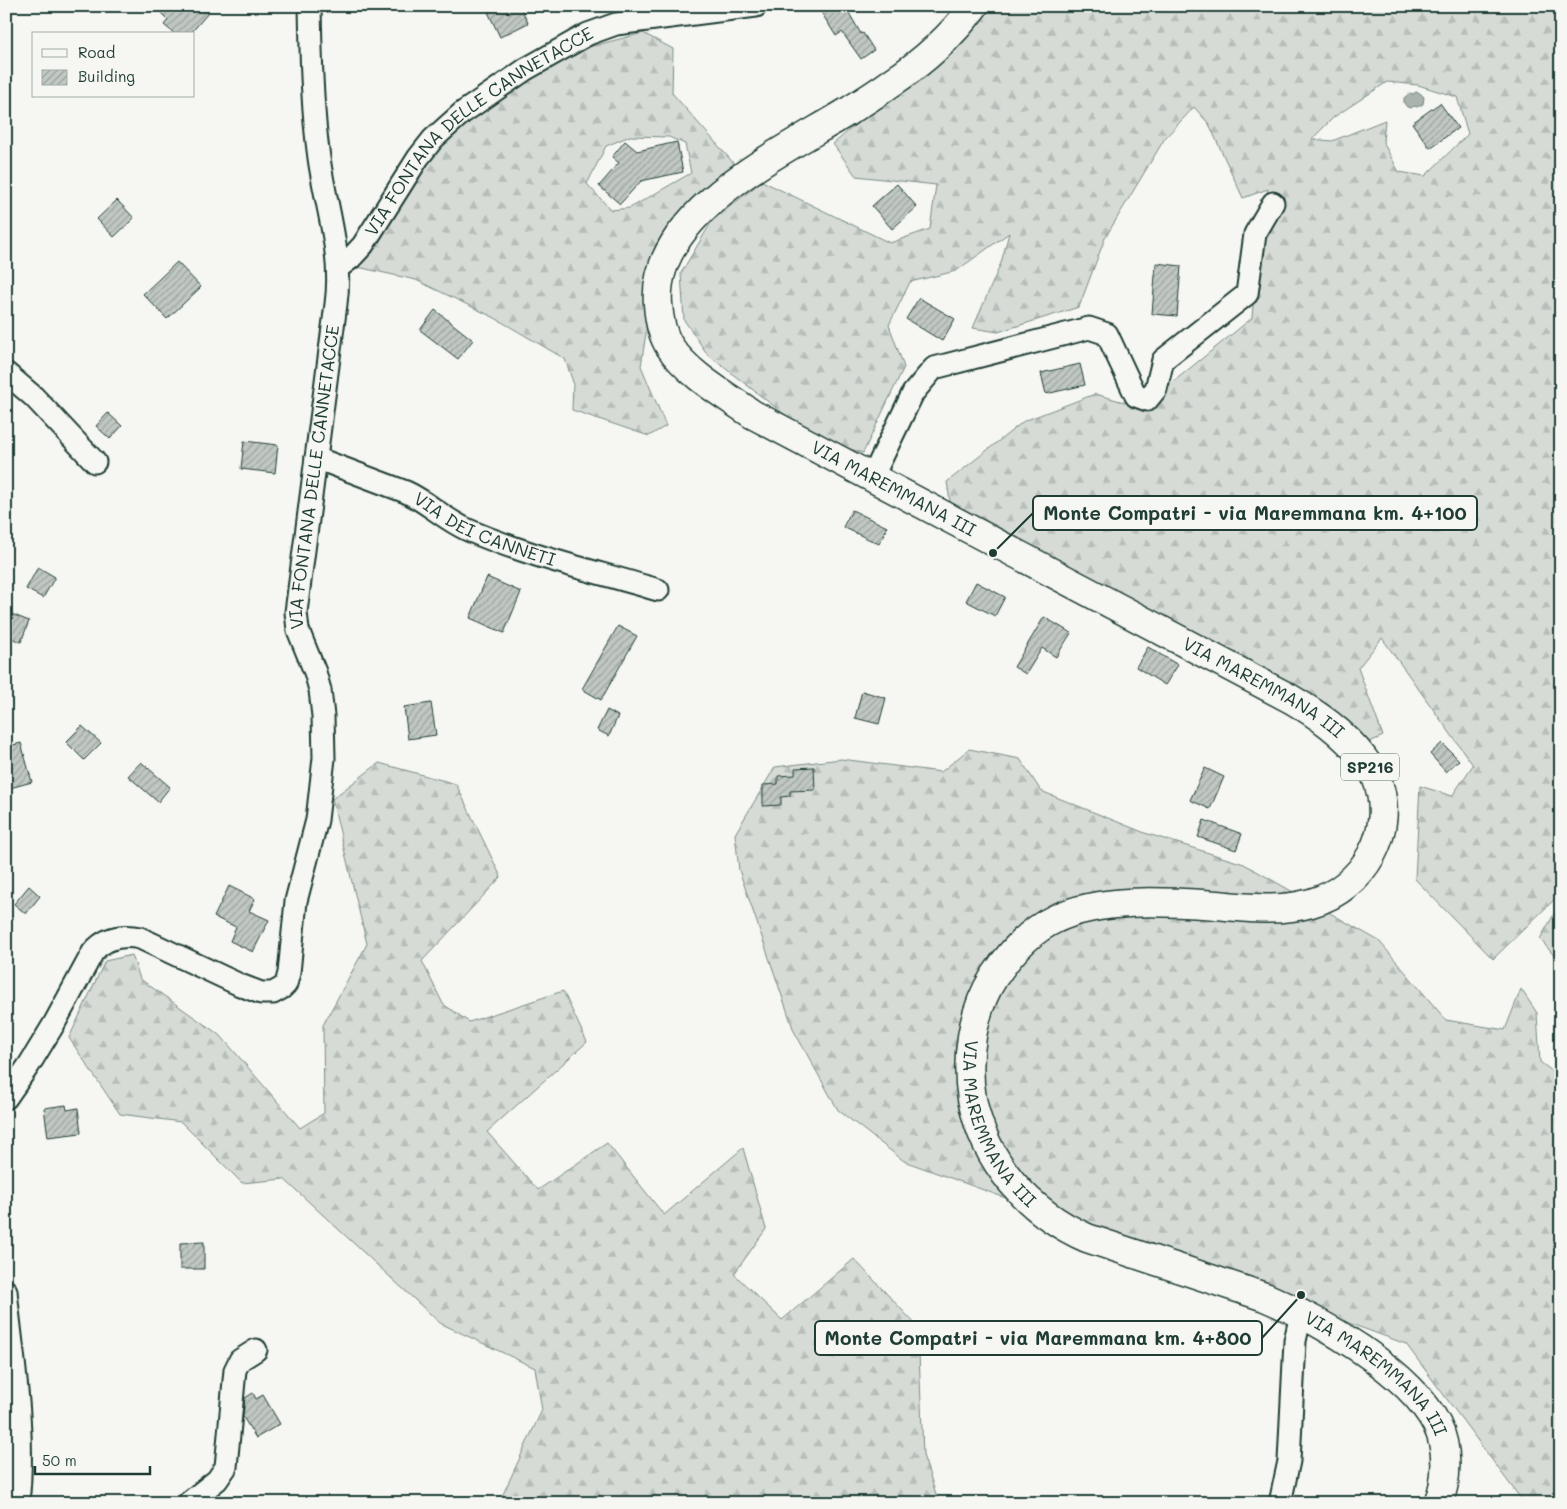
<svg xmlns="http://www.w3.org/2000/svg" width="1567" height="1509" viewBox="0 0 1567 1509" font-family="Mali,sans-serif">
	<style>
		.forest { fill: url(#forest-firs); stroke: #7a8c85; fill-rule: evenodd }
		.water { fill: #aab3ae; stroke: #72847d }
		.building { fill: url(#building-hatch); stroke: #1f3d34 }
		.lines { fill: none; stroke-linecap: round; stroke-linejoin: round }
		.minor-casing { stroke: #1f3d34; stroke-width: 25 }
		.major-casing { stroke: #1f3d34; stroke-width: 31 }
		.minor { stroke: #f6f6f2; stroke-width: 21 }
		.major { stroke: #f6f6f2; stroke-width: 28 }
		.labels { text-anchor: middle; stroke-width: 4; stroke-linejoin: round; paint-order: stroke }
		.shield { fill: #f6f6f2; stroke: #60746d; stroke-width: 1 }
		.shield-label { font-size: 16px; font-weight: bold; fill: #1f3d34 }
		.street-label { font-size: 18px; fill: #1f3d34; stroke: #f6f6f2 }
		.leader { fill: none; stroke: #1f3d34; stroke-width: 2 }
		.callout-dot { fill: #1f3d34; stroke: #f6f6f2; stroke-width: 2 }
		.callout { fill: #f6f6f2; stroke: #1f3d34; stroke-width: 2 }
		.callout-label { font-size: 19px; text-anchor: middle; font-weight: bold; fill: #1f3d34 }
	</style>
	<defs>
		<pattern id="forest-firs" width="22" height="20" patternUnits="userSpaceOnUse" patternTransform="scale(1.25)"><rect width="22" height="20" fill="#d6dbd6"/><path d="M5 1l3.5 6h-7zM16 11l3.5 6h-7z" fill="#b7bdb8"/></pattern>
		<pattern id="building-hatch" width="6" height="6" patternUnits="userSpaceOnUse" patternTransform="scale(1.25)"><rect width="6" height="6" fill="#c1c8c3"/><path d="M-1 1l2-2M0 6l6-6M5 7l2-2" fill="none" stroke="#9ca49f"/></pattern>
	</defs>
	<rect width="100%" height="100%" fill="#f6f6f2"/>
	<filter id="ink" filterUnits="userSpaceOnUse"><feTurbulence type="fractalNoise" baseFrequency=".02" numOctaves="2"/><feDisplacementMap in="SourceGraphic" scale="10" xChannelSelector="R" yChannelSelector="G"/><feConvolveMatrix kernelMatrix="1 2 1 2 8 2 1 2 1" color-interpolation-filters="sRGB"/></filter>
	<g filter="url(#ink)">
		<!-- forest -->
		<path class="forest" d="M993,6h568v887l-68,66 -78,-80 5,-93 32,10 21,-31 -91,-127 -24,30 25,68 -18,8 -33,-37 -381,-200 -4,-25 77,-61 71,-27 47,13 110,-89 7,-95 9,-34 -25,9 -34,-74 -15,-17 -29,31 -60,100 -26,69 -81,25 -25,-4 28,-65 8,-30 -53,38 -46,11 -21,43 15,42 -41,86 -48,-15 -107,-83 -24,-35 -3,-47 31,-52 50,-40 128,62 40,-14 6,-44 -80,-9 -23,-32 158,-135zM1387,82l31,3 39,12 11,37 -43,42 -26,-4 -16,-30 2,-22 -53,21 -20,-2 22,-22z
			M643,33l30,16 -1,44 65,74 -90,126 -1,40 -5,33 25,60 -17,10 -77,-26 1,-28 -8,-23 -70,-41 -79,-38 -63,-14 82,-123 134,-91zM630,136l39,1 16,7 6,29 -61,35 -19,2 -24,-26 19,-38z
			M969,749l51,10 21,32 104,42 99,31 135,77 67,79 59,10 16,-41 16,24 3,49 21,16v425h-37l-118,-159 -502,-183 -66,-51 -44,-79 -55,-161 -4,-36 40,-67 66,-8 100,13z
			M379,763l77,21 45,93 -79,84 21,43 26,18 94,-31 24,51 -100,90 51,58 69,-47 57,72 79,-67 23,81 -32,45 48,46 72,-61 64,68 5,128 16,48h-440l43,-93 -7,-42 -95,-45 -156,-144 -42,4 -61,-61 -61,-8 -51,-76 36,-77 27,-6 8,24 81,57 79,92 24,-15 -1,-88 44,-81 -35,-145z
			M1561,902v62l-21,-25z"/>
		<!-- water -->
		<path class="water" d="M1416,92l4,1 4,4 -1,7 -6,3 -3,-1 -3,2 -4,-1 -3,-4v-5l6,-5 3,1z"/>
		<!-- building -->
		<path class="building" d="M154,6h45l9,7 -18,21h-15l-11,-9 4,-5z
			M500,6h20l8,17 -28,14 -12,-25z
			M831,6h14l16,28 2,-1 11,17 -13,9 -19,-27 -6,4 -15,-24z
			M1440,103l18,25 -28,20 -18,-25z
			M625,141l12,10 40,-9 6,30 -42,9 -21,23 -21,-18 20,-23 -7,-6z
			M897,184l20,23 -25,22 -20,-23z
			M117,200l17,18 -20,19 -17,-18z
			M177,262l24,25 -34,32 -24,-25z
			M1156,263l25,3 -4,50 -25,-2z
			M919,298l36,21 -13,22 -36,-22z
			M435,310l38,30 -15,19 -38,-29z
			M1080,364l5,21 -39,9 -5,-21z
			M108,413l14,13 -12,13 -14,-13z
			M244,441l34,4 -3,28 -34,-4z
			M852,510l35,17 -8,17 -36,-17z
			M38,567l17,10 -12,21 -17,-9z
			M487,577l34,15 -17,41 -34,-15z
			M976,582l29,15 -10,19 -29,-15z
			M9,613l20,8 -8,21 -15,-6v-15z
			M1044,617l27,16 -15,24 -14,-9 -16,26 -12,-7z
			M618,626l19,10 -36,64 -19,-11z
			M1148,647l30,18 -13,20 -29,-18z
			M862,691l24,7 -7,26 -24,-6z
			M431,703l5,32 -28,4 -4,-32z
			M607,710l11,6 -9,20 -12,-6z
			M82,726l19,17 -17,17 -18,-18z
			M21,743l11,39 -26,7v-42z
			M1442,743l17,17 -13,12 -16,-18z
			M141,762l29,25 -12,15 -30,-26z
			M814,767l1,23 -25,1v5l-9,1v8l-18,1v-21l15,-1v-8l17,-1v-7z
			M1205,768l19,9 -14,32 -20,-9z
			M1204,820l38,14 -6,16 -38,-13z
			M29,886l11,10 -14,18 -12,-10z
			M229,886l26,13 -6,12 20,9 -16,32 -23,-11 6,-14 -22,-10z
			M66,1105l1,5 11,-2 3,25 -33,4 -4,-29z
			M204,1242v27h-24v-26z
			M253,1393l3,6 7,-4 17,29 -24,14 -13,-21 2,-19z"/>
		<g class="lines">
			<defs>
				<g id="minor">
					<path id="s1" d="M338,268l13,-10 12,-13 55,-87 15,-19 29,-26 64,-44 62,-35 28,-10 140,-18"/>
					<path d="M6,373l28,24 61,65"/>
					<path id="s2" d="M316,458l90,34c22,10 39,28 62,38 60,26 126,41 190,60"/>
					<path d="M872,478l41,-85 21,-25 155,-40 18,6 29,62 11,4 9,-11 7,-29 84,-66 8,-60 18,-31"/>
					<path id="s3" d="M6,1098l23,-33 25,-41 39,-72c12,-14 28,-18 47,-14l100,47 21,8h12l9,-5 4,-4 3,-11 7,-72 21,-81 7,-62 -1,-42 -3,-26 -5,-18 -17,-42 -2,-18 40,-308c7,-51 -10,-96 -17,-146 -7,-50 -8,-102 -9,-152"/>
					<path d="M6,1291c7,69 20,142 12,212"/>
					<path d="M188,1503l29,-23 9,-13 9,-97 5,-10 16,-10"/>
					<path d="M1280,1503l9,-42 6,-120 6,-27"/>
				</g>
				<g id="major">
					<path id="s4" d="M974,6c-23,31 -51,56 -83,77 -15,11 -31,21 -47,31 -64,39 -193,100 -186,190 1,15 4,31 12,43 20,29 54,47 82,67l539,285c27,16 52,33 72,59 4,6 10,12 13,19 22,53 -12,111 -65,126 -31,9 -62,5 -94,2 -48,-3 -117,-8 -162,14 -26,12 -45,34 -61,58 -22,34 -29,82 -22,122 13,64 56,113 115,139l178,59c54,23 145,74 172,128 11,22 11,55 1,78"/>
				</g>
			</defs>
			<!-- minor casing -->
			<use href="#minor" class="minor-casing"/>
			<!-- major casing -->
			<use href="#major" class="major-casing"/>
			<!-- minor -->
			<use href="#minor" class="minor"/>
			<!-- major -->
			<use href="#major" class="major"/>
		</g>
	</g>
	<g class="labels">
		<!-- shield labels -->
		<rect class="shield" x="1341" y="753.5" width="58" height="27" rx="4"/>
		<g class="shield-label">
			<text x="1370" y="773">SP216</text>
		</g>
		<!-- street labels -->
		<g class="street-label">
			<text dy="6" stroke="none"><textPath href="#s1" startOffset="200">VIA FONTANA DELLE CANNETACCE</textPath></text>
			<text dy="6" stroke="none"><textPath href="#s3" startOffset="899">VIA FONTANA DELLE CANNETACCE</textPath></text>
			<text dy="6" stroke="none"><textPath href="#s4" startOffset="761">VIA MAREMMANA III</textPath></text>
			<text dy="6" stroke="none"><textPath href="#s2" startOffset="184">VIA DEI CANNETI</textPath></text>
			<text dy="6" stroke="none"><textPath href="#s4" startOffset="1181">VIA MAREMMANA III</textPath></text>
			<text dy="6" stroke="none"><textPath href="#s4" startOffset="1990">VIA MAREMMANA III</textPath></text>
			<text dy="6" stroke="none"><textPath href="#s4" startOffset="2470">VIA MAREMMANA III</textPath></text>
		</g>
	</g>
	<!-- callouts -->
	<path class="leader" d="M993 553L1033 513M1301 1295L1262 1338"/>
	<g class="callout-dot">
		<circle cx="993" cy="553" r="5"/>
		<circle cx="1301" cy="1295" r="5"/>
	</g>
	<g class="callout">
		<rect x="1033" y="496" width="444" height="34" rx="5"/>
		<rect x="815" y="1321" width="447" height="34" rx="5"/>
	</g>
	<g class="callout-label">
		<text x="1255" y="520">Monte Compatri - via Maremmana km. 4+100</text>
		<text x="1038" y="1345">Monte Compatri - via Maremmana km. 4+800</text>
	</g>
	<!-- margin -->
	<rect width="1567" height="1509" fill="none" stroke="#f6f6f2" stroke-width="25"/>
	<rect x="12" y="12" width="1542" height="1484" fill="none" stroke="#1f3d34" stroke-width="2" filter="url(#ink)"/>
	<!-- legend -->
	<rect x="32" y="32" width="162" height="65" fill="#f6f6f2" stroke="#a0aca6"/>
	<rect x="42" y="49" width="25" height="8" fill="#f6f6f2" stroke="#a0aca6"/>
	<text x="78" y="58" font-size="15" fill="#1f3d34">Road</text>
	<rect x="42" y="70" width="25" height="15" fill="url(#building-hatch)" stroke="#a0aca6"/>
	<text x="78" y="82" font-size="15" fill="#1f3d34">Building</text>
	<!-- scale -->
	<path d="M35 1466v8h115v-8" fill="none" stroke="#1f3d34" stroke-width="2.5"/>
	<text x="42" y="1466" font-size="15" fill="#1f3d34" stroke="#f6f6f2" stroke-width="4" paint-order="stroke">50 m</text>
</svg>
